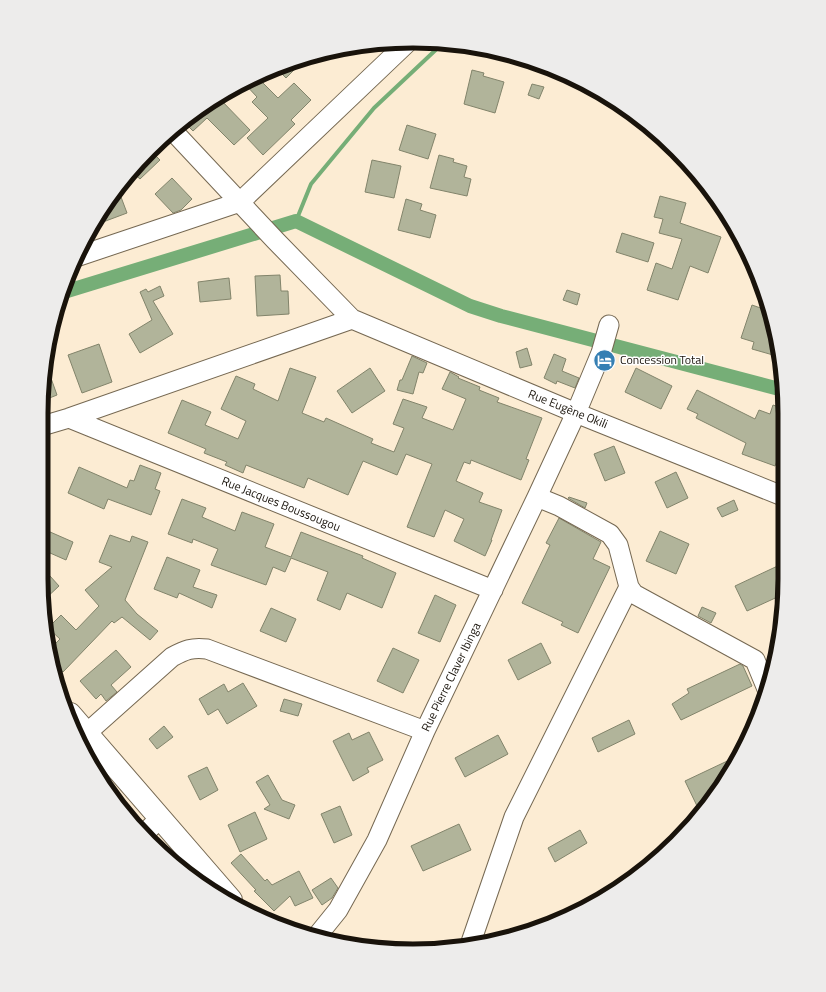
<svg xmlns="http://www.w3.org/2000/svg" width="826" height="992" viewBox="0 0 826 992" font-family="'Titillium Web',sans-serif">
	<style>
		.lines { fill: none; stroke-linecap: round; stroke-linejoin: round }
		.stream { stroke: #76ae77; stroke-width: 4 }
		.canal { stroke: #76ae77; stroke-width: 14 }
		.building { fill: #b1b49a; stroke: #82846b }
		.minor-casing { stroke: #756852; stroke-width: 21 }
		.major-casing { stroke: #756852; stroke-width: 24 }
		.minor { stroke: #fff; stroke-width: 19 }
		.major { stroke: #fff; stroke-width: 22 }
		.labels { text-anchor: middle; stroke-width: 3; stroke-linejoin: round; paint-order: stroke }
		.poi-label { font-size: 12px; fill: #19130b; stroke: #fff; text-anchor: start }
		.street-label { font-size: 12px; fill: #19130b; stroke: #fff }
		.rim { fill: none; stroke: #19130b; stroke-width: 5 }
	</style>
	<rect width="100%" height="100%" fill="#fcecd3"/>
	<g class="lines">
		<!-- stream -->
		<path class="stream" d="M296,221l15,-37 63,-76 68,-64"/>
		<!-- canal -->
		<path class="canal" d="M64,292l232,-71 174,85 31,10 282,74"/>
	</g>
	<!-- building -->
	<path class="building" d="M292,63l4,5 -10,10 -10,-10z
		M472,70l12,3 -1,3 21,6 -9,31 -31,-9z
		M257,77l21,21 16,-15 17,17 -20,20 4,4 -32,31 -16,-17 21,-20 -16,-16 5,-5 -13,-14z
		M532,84l12,3 -5,12 -11,-4z
		M218,97l32,33 -16,15 -27,-27 -14,13 -9,-9 23,-18z
		M407,125l29,9 -8,25 -29,-9z
		M150,150l10,10 -20,19 -8,-7z
		M439,155l15,4 -1,3 14,4 -3,11 7,2 -4,17 -37,-8z
		M372,160l29,6 -7,32 -29,-6z
		M172,178l20,21 -11,11 -8,3 -18,-19z
		M118,189l9,24 -24,9 -3,-8 4,-8z
		M660,196l26,7 -6,20 41,14 -13,36 -18,-7 -12,34 -31,-10 9,-27 16,6 10,-30 -23,-6 4,-14 -9,-2z
		M406,199l16,5 -2,6 16,5 -6,23 -32,-8z
		M622,233l32,10 -6,19 -32,-10z
		M280,275l1,16h7l1,23 -32,2 -2,-40z
		M229,278l2,21 -31,3 -2,-20z
		M160,286l4,10 -11,5 20,33 -33,19 -11,-19 23,-14 -12,-28 6,-3 2,3z
		M567,290l13,4 -3,11 -14,-5z
		M752,305l17,6 9,29 2,17 -28,-8 2,-7 -13,-4z
		M99,344l13,38 -30,11 -14,-38z
		M527,348l5,17 -12,3 -4,-16z
		M554,354l12,5 -4,12 17,7 -4,10 -18,-7 -1,3 -12,-6z
		M412,356l15,7 -4,10 -4,-1 -6,22 -16,-4 3,-10h2z
		M47,367l10,28 -15,6v-13z
		M290,368l26,9 -14,36 22,9 2,-4 47,21 -2,4 23,9 10,-24 -11,-4 10,-25 24,8 -5,11 31,12 13,-31 -24,-10 8,-17 9,5 -1,1 22,9 -1,3 20,8 -2,4 45,16 -16,41 3,1 -8,20 -50,-20 -1,4 -6,-2 -8,19 27,12 -4,9 23,8 -11,30h1l-7,16 -31,-15 10,-22 -19,-9 -11,27 -27,-10 25,-63 -26,-10 -9,21 -34,-14 -15,34 -40,-17 -4,10 -58,-23 -3,8 -18,-8 2,-3 -23,-9 2,-4 -38,-16 14,-33 29,12 -6,13 33,14 8,-18 -25,-12 15,-33 19,8 -2,5 25,12z
		M370,368l15,23 -33,22 -15,-22z
		M636,368l36,18 -11,23 -36,-17z
		M697,390l58,29 4,-9 11,4 3,-9 12,4v43l-4,-1 -6,15 -33,-12 4,-11 -50,-25 2,-4 -11,-5z
		M614,446l11,27 -20,8 -11,-27z
		M140,465l21,8 -6,16 5,2 -9,24 -43,-16 -4,10 -36,-16 11,-26 48,21 3,-8 4,1z
		M676,472l12,26 -21,10 -12,-26z
		M569,497l18,6 -2,5 -17,-10z
		M182,499l24,9 -4,9 33,14 7,-19 32,12 -9,23 26,10 10,-25 62,24 -1,2 34,15 -14,35 -35,-15 -7,17 -23,-10 11,-28 -37,-14 -6,14 -12,-5 -7,18 -55,-20 7,-16 -25,-10 -1,4 -24,-9z
		M734,500l4,10 -16,7 -5,-9z
		M559,518l42,24 -8,17 17,8 -32,66 -17,-8 2,-3 -41,-19 28,-58 -4,-2z
		M41,528l32,14 -7,18 -25,-11z
		M660,531l29,13 -13,30 -30,-13z
		M110,535l20,7 2,-6 16,6 -23,58 12,14 21,17 -8,9 -28,-23 -8,6 -2,-2 -49,51 -11,-10 -2,-13 10,-10 -12,-11 13,-13 15,15 23,-24 -14,-16 27,-23 -13,-5z
		M167,557l33,13 -7,17 24,8 -5,13 -33,-15 -2,5 -23,-9z
		M784,563v31l-37,17 -12,-25z
		M41,566l18,20 -15,14 -3,-21z
		M435,595l21,10 -16,37 -22,-9z
		M702,607l14,6 -5,10 -13,-7z
		M271,608l25,11 -10,23 -26,-11z
		M541,643l10,20 -33,17 -10,-20z
		M393,648l26,12 -16,33 -26,-12z
		M116,650l15,17 -20,18 6,7 -11,9 -5,-7 -5,5 -16,-18z
		M740,664l3,2 9,20 -71,34 -9,-16 17,-11 -2,-4z
		M243,683l14,23 -30,18 -9,-15 -10,6 -9,-16 25,-15 4,8z
		M284,699l18,5 -4,12 -18,-5z
		M629,720l6,14 -37,18 -6,-14z
		M164,726l9,11 -16,12 -8,-10z
		M369,732l14,28 -16,8 2,4 -16,9 -20,-40 16,-8 3,7z
		M498,735l10,19 -43,23 -10,-19z
		M740,755l-5,10 -27,38 -10,5 -13,-27z
		M207,767l11,23 -18,10 -12,-24z
		M268,775l14,25 13,5 -6,14 -25,-10 6,-4 -14,-23z
		M340,806l12,29 -18,8 -13,-29z
		M255,812l12,27 -27,13 -12,-27z
		M459,824l12,26 -48,21 -12,-25z
		M580,830l7,13 -32,19 -7,-14z
		M241,854l24,27 2,-2 5,6 27,-14 14,27 -18,8 -5,-10 -16,15 -20,-20 2,-1 -25,-27z
		M331,878l7,10 -6,10 -10,7 -10,-15z"/>
	<g class="lines">
		<defs>
			<path id="minor" d="M173,131l102,109 77,79 224,94 209,84
				M76,257l164,-55 169,-161
				M69,418l424,172
				M42,426l27,-8 283,-99
				M537,497l22,9 51,28 8,11 11,42 5,7 121,66 12,29
				M80,739l92,-82c13,-7 20,-10 35,-8l218,82
				M144,834l15,-15
				M317,936l21,-26 39,-70 48,-109 112,-234 39,-84 25,-60 8,-28
				M470,945l44,-128 115,-230"/>
			<path id="major" d="M70,714l161,186"/>
		</defs>
		<!-- minor casing -->
		<use href="#minor" class="minor-casing"/>
		<!-- major casing -->
		<use href="#major" class="major-casing"/>
		<!-- minor -->
		<use href="#minor" class="minor"/>
		<!-- major -->
		<use href="#major" class="major"/>
	</g>
	<!-- icons -->
	<defs>
		<symbol id="hotel-disc" viewBox="-11 -11 22 22"><circle r="9.5" fill="#357fb3" stroke="#fff"/><path d="M-6-4.5h1.5V1H6V5H4.5V3h-9V5H-6ZM-4 0a1.8 1.8 0 1 1 3.6 0ZM.5 0V-2.5h3Q6-2.5 6 0Z" fill="#fff"/></symbol>
	</defs>
	<g fill-rule="evenodd">
		<use href="#hotel-disc" x="592" y="348" width="25" height="25"/>
	</g>
	<g class="labels">
		<!-- poi labels -->
		<g class="poi-label">
			<text x="620" y="364">Concession Total</text>
		</g>
		<!-- street labels -->
		<g class="street-label">
			<text transform="translate(568 409) rotate(22)" y="4">Rue Eugène Okili</text>
			<text transform="translate(281 504) rotate(22)" y="4">Rue Jacques Boussougou</text>
			<text transform="translate(451 677) rotate(-64)" y="4">Rue Pierre Claver Ibinga</text>
		</g>
	</g>
	<!-- crop -->
	<path d="M0 0H826V992H0ZM413 48H413A365 365 0 0 1 778 413V579A365 365 0 0 1 413 944H413A365 365 0 0 1 48 579V413A365 365 0 0 1 413 48Z" fill="#edeceb" fill-rule="evenodd"/>
	<path class="rim" d="M413 48H413A365 365 0 0 1 778 413V579A365 365 0 0 1 413 944H413A365 365 0 0 1 48 579V413A365 365 0 0 1 413 48Z"/>
</svg>
